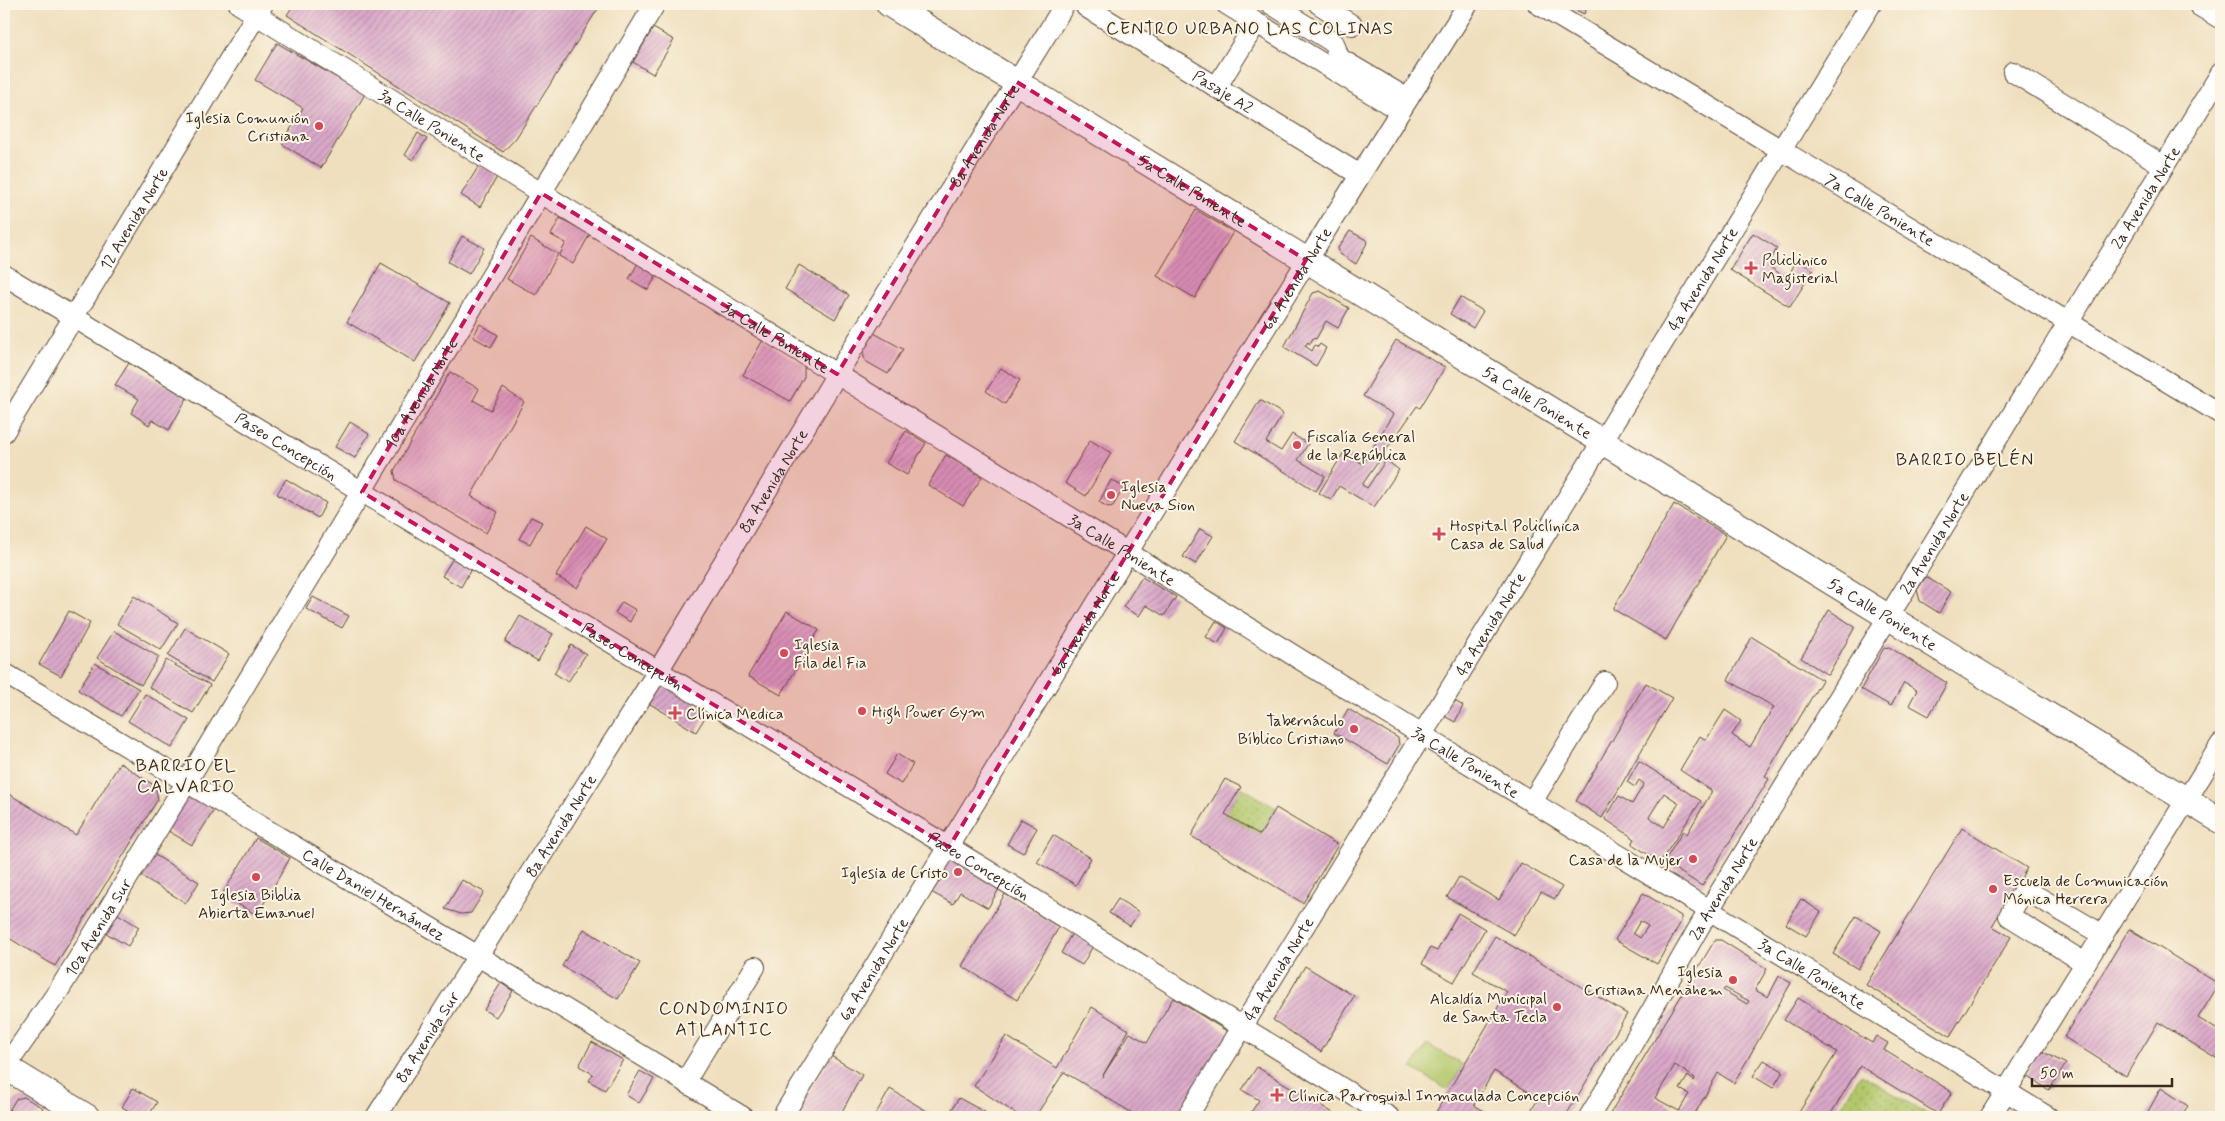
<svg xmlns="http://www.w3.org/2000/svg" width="2225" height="1121" viewBox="0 0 2225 1121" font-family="Mynerve,sans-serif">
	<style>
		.grass { fill: #b3c86c; stroke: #777945 }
		.garden { fill: url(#garden-dots); stroke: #777945 }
		.building { fill: url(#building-hatch); fill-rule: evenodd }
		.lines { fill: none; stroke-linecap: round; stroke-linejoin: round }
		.minor-casing { stroke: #564536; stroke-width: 22 }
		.major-casing { stroke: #564536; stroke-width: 27 }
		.minor { stroke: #fff; stroke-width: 20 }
		.major { stroke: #fff; stroke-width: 25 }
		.marked { fill: #c2185b; fill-opacity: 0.2; stroke: #c2185b; stroke-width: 4; stroke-dasharray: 10 6; stroke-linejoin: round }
		.poi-dot { fill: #d1495b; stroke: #fcf5e5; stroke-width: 2 }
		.labels { text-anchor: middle; stroke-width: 4; stroke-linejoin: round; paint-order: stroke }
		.street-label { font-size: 16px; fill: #3b2a1e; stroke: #fcf5e5 }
		.poi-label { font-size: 16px; fill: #3b2a1e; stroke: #fcf5e5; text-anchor: start }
		.neighbourhood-label { font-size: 18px; letter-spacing: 1px; fill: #3b2a1e; stroke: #fcf5e5 }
	</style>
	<defs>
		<pattern id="garden-dots" width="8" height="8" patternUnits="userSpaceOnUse" patternTransform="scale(1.25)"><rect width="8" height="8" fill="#b3c86c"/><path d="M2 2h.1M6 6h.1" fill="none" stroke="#93a358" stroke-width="1.8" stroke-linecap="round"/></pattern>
		<pattern id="building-hatch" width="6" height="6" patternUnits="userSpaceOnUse" patternTransform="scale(1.25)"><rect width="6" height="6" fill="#dba9ca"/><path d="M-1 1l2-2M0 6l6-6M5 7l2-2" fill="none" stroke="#b38aa3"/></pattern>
	</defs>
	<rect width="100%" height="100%" fill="#fcf5e5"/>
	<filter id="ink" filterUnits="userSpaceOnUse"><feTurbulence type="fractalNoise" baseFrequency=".02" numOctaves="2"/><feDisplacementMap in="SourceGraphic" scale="10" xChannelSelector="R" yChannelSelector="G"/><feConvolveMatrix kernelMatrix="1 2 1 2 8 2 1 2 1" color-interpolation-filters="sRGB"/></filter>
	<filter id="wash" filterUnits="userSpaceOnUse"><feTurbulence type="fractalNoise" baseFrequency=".0096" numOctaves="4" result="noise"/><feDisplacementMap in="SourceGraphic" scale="20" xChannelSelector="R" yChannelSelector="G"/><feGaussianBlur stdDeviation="1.12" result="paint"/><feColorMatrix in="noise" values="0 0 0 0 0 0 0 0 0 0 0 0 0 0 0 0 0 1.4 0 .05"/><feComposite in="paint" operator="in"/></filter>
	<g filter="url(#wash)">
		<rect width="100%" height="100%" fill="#efdfbe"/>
		<!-- grass -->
		<path class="grass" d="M1427,1044l36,21 -15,25 -36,-22z"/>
		<!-- garden -->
		<path class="garden" d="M1241,787l35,21 -16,27 -35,-21z
			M1861,1074l71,43h-98z"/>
		<g id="blocks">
			<!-- building -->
			<path class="building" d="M294,4h307l-85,134 -13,14 -216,-137z
				M1577,4h12l-5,10 -10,-5z
				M653,28l21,12 -21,34 -20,-12z
				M277,43l88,51 -44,74 -39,-24 21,-36 -48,-28z
				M418,133l9,6 -14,21 -8,-5z
				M480,164l18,11 -18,32 -19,-12z
				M1196,210l37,22 -38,66 -38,-22z
				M560,218l30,16 -17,30 -14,-8 7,-13 -15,-8z
				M1350,231l18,10 -12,23 -16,-10 -2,-6z
				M1753,233l24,15 -9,18 19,12 10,-18 16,10 -23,37 -60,-37z
				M462,236l22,12 -15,26 -21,-12z
				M531,238l27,16 -22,41 -29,-16z
				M381,263l69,40 -35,59 -68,-40z
				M638,263l19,12 -9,15 -19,-11z
				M799,265l50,30 -14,24 -50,-30z
				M1320,291l29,17 -11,20 -12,-7 -10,18 -3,-1 -3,6 -2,-2 -3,4 7,5 3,-6 3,2 2,-3 6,4 -10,18 -32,-19 29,-54z
				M1460,297l23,14 -10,17 -23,-14z
				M480,324l18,11 -7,12 -18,-10z
				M872,332l31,17 -15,25 -23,-13 -3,-12z
				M763,340l41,26v11l-14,24 -47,-26z
				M1396,340l49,27 -25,41 -3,-2 -55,79 5,3 19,-28 13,10 -25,37 -35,-21 -8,14 -12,-7 25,-41 19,12 30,-50 -30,-18z
				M129,363l58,35 -18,32 -17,-10 -3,5 -18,-12 8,-14 -24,-14z
				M1001,368l19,12 -15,24 -19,-13z
				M450,372l29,17 -6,11 18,10 12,-22 21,14 -53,94 27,16 -12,21 -90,-53 -2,-9z
				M1260,400l23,14 -17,28 15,9 11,-17 16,10 -10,16 27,16 -9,15 -81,-50z
				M350,422l19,12 -14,24 -20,-11z
				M906,431l20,12 -19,32 -21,-12z
				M1090,440l21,13 -25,43 -21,-13z
				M946,455l36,22 -19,29 -35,-21z
				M286,479l40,24 -8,15 -41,-24z
				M1111,480l13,7 -11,19 -5,1 -9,-5z
				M1674,504l52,31 -60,105 -53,-31z
				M531,517l11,5 -12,22 -11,-5z
				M586,526l21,13 -30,49 -21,-12z
				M1200,529l13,7 -17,28 -13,-7z
				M453,558l18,11 -10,18 -19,-11z
				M1142,577l34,20 -12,19 -18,-11 -7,11 -16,-9z
				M1926,577l25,15 -12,21 -19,-12 -3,-11z
				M134,596l44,27 -17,27 -44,-26z
				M313,597l36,19 -7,12 -36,-19z
				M622,602l14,8 -6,12 -15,-9z
				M1829,610l26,17 -27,48 -27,-17z
				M69,611l21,12 -29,53 -22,-12z
				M787,611l32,19 -38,65 -33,-19z
				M520,616l33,18 -15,27 -33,-19z
				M1216,621l11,7 -9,16 -12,-7z
				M185,628l44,26 -17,28 -44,-26z
				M114,631l45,26 -18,28 -44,-27z
				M1752,637l70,43 -57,96 4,3 -67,107 -38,-24 19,-31 4,3 25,-43 -32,-21 20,-34 6,4 19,-30 16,11 -9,14 18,12 24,-40 -46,-27z
				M571,645l15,9 -18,28 -14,-9z
				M1889,647l58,36 -18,33 -20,-11 8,-15 -13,-7 -13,23 -30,-17 23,-41z
				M166,660l44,25 -17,28 -44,-26z
				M95,663l44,26 -18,27 -43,-26z
				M1646,683l26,15 -70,120 -26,-17z
				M659,684h6l44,27 -13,21 -49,-30z
				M145,694l44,26 -17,28 -44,-27z
				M1450,698l13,8 -8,16 -9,-5 -1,-11z
				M1348,709l50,29 1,7 -11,19 -54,-31z
				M897,754l16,10 -12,20 -16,-10z
				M1639,761l62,40 -41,61 -28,-18 3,-5 -30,-20 14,-23 13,8 12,-20 -5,-4 -4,7 -8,-5zM1664,793l15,10 -15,24 -15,-10z
				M120,763l35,23 3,13 -103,167 -51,-31v-144l72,44z
				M1225,779l16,8 -16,27 35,21 16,-27 62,37 -35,58 -112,-67z
				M186,794l28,16 -22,35 -27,-16z
				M1021,819l16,9 -14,25 -16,-9z
				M1962,828l65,40 -35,58 19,11 -61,99 -84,-51z
				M1053,835l38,23 -15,27 -39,-23z
				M256,838l34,20 -33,57 -35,-20z
				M150,852l49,30 -13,21 -48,-29z
				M950,859l50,28 -12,21 -28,-16 -7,12 -22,-12z
				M1521,863l41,24 -7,12 -14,-7 -27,43 -67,-38 12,-20 40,23z
				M462,880l22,12 -13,21 -10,1 -16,-5z
				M1643,893l38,23v6l-24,42 -42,-24zM1640,921l8,5 -8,12 -7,-5z
				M1005,894l54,33 -42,73 -55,-34z
				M1118,899l21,13 -9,14 -21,-13z
				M1801,899l20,13 -15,24 -20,-12z
				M1458,913l27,16 -31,53 -32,-18 8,-16 7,3z
				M118,914l21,13 -11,19 -22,-13z
				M1856,916l25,15 -23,38 -25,-15z
				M584,929l56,34 -22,36 -56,-33z
				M2129,929l90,55 -21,34 23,14v29l-63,-39 -32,54 -62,-39z
				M1072,933l21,13 -11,19 -21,-12z
				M1495,936l132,78 -62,103h-38l12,-19 -45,-27 -20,34 20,12h-61l74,-125 -34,-20z
				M1715,940h6l46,29 -12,21 13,7 11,-21 12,7 -57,100 -16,-10 -25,44h-85zM1725,988l24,13 -2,3 -24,-14zM1675,1065l20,13 -1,3 -6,-5 -8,13 9,5 -10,17 -24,-13z
				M1305,966l49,30 -33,56 -48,-32z
				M501,983l12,8 -17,26 -12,-7z
				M1173,998l57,35 -51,84h-40l-75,-45 -29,45h-14l-47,-31 32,-50 51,32 35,-61 37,23 -27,47 28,-44 17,10z
				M1798,998l74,45 4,-7 12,7 -4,7 68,42 -14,22 -78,-48 -31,51h-33l41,-65 -53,-32z
				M592,1042l31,18 -18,30 -16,-9 4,-7 -14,-8z
				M2036,1048l30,16 -17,26 -22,-14z
				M831,1056l31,19 -23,42h-45z
				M1764,1060l19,11 -10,17 -20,-12z
				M1257,1067l83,50h-92l11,-17 -17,-10z
				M640,1071l14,8 -15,24 -13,-8z
				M133,1088l24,14 -9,15h-9l-17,-10z
				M2161,1088l27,18 -8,11h-35z
				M890,1089l40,24 -3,4h-53z
				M24,1097l19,11 -5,9h-33l11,-18z
				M959,1098l27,15 -2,4h-37z"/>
		</g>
	</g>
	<g filter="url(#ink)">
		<use href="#blocks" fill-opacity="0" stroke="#564536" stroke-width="1"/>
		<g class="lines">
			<defs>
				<g id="minor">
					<path id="s1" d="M239,4l302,189 586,359 295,183 626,382"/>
					<path d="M1226,4l174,107"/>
					<path d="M1271,4l63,39 5,15 69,41"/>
					<path d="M1319,4l33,21"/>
					<path id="s2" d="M1538,4l683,410"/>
					<path id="s3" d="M1086,7l274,168"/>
					<path d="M2013,72l151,94"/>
					<path d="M1216,88l40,-65"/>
					<path id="s4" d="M4,275l945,572 440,270"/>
					<path id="s5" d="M4,432l259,-428"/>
					<path id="s6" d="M4,673l474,283 265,161"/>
					<path d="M1532,802l73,-120"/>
					<path d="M2085,963l-76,-47 15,-27 79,46"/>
					<path id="s7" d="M4,1069l55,-79 127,-207 469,-779"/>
					<path d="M685,1082l70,-115"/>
					<path id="s8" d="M376,1117l282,-446 179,-297 228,-370"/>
					<path id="s9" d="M782,1117c229,-370 452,-745 686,-1113"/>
					<path id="s10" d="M1187,1117l684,-1113"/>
					<path id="s11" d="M1589,1117c42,-68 80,-138 120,-207l512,-837"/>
					<path d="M1990,1117l231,-373"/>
				</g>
				<g id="major">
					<path id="s12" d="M889,4l1332,817"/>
					<path d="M2201,4l20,12"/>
					<path d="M4,1066l83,51"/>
				</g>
			</defs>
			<!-- minor casing -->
			<use href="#minor" class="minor-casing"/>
			<!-- major casing -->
			<use href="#major" class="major-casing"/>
			<!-- minor -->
			<use href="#minor" class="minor"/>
			<!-- major -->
			<use href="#major" class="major"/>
		</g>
	</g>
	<!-- marked area -->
	<path class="marked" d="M1017,82l289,178 -357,587 -587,-355 179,-299 296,181z"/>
	<!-- markers -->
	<g class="poi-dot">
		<circle cx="319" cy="126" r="5"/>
		<path d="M1748.5 260.5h5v5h5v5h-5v5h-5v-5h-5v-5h5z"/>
		<circle cx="1297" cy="445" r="5"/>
		<circle cx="1111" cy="495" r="5"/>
		<path d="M1436.5 526.5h5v5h5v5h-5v5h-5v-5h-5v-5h5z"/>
		<circle cx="784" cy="653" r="5"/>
		<circle cx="862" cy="711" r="5"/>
		<path d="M672.5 705.5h5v5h5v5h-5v5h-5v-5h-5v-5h5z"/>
		<circle cx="1354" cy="729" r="5"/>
		<circle cx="1693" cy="859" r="5"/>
		<circle cx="958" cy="872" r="5"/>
		<circle cx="256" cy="877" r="5"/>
		<circle cx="1993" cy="889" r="5"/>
		<circle cx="1733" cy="980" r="5"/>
		<circle cx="1557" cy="1007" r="5"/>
		<path d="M1274.5 1087.5h5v5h5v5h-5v5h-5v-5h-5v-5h5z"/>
	</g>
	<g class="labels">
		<!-- street labels -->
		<g class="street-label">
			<text dy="6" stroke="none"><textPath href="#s3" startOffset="161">Pasaje A2</textPath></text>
			<text dy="6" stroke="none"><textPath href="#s1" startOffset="228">3a Calle Poniente</textPath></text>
			<text dy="6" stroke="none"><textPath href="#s8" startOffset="1155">8a Avenida Norte</textPath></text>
			<text dy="6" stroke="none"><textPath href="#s12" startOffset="356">5a Calle Poniente</textPath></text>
			<text dy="6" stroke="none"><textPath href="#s11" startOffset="1075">2a Avenida Norte</textPath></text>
			<text dy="6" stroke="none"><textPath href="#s2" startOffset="399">7a Calle Poniente</textPath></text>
			<text dy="6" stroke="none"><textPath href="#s5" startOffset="250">12 Avenida Norte</textPath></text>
			<text dy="6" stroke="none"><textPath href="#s9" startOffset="984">6a Avenida Norte</textPath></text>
			<text dy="6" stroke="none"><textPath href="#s10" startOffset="984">4a Avenida Norte</textPath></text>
			<text dy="6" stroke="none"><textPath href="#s1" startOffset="632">3a Calle Poniente</textPath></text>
			<text dy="6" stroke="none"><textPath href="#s7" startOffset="794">10a Avenida Norte</textPath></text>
			<text dy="6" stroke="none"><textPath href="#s12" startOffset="761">5a Calle Poniente</textPath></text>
			<text dy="6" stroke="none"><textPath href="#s4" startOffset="330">Paseo Concepción</textPath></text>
			<text dy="6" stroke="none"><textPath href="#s8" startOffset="750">8a Avenida Norte</textPath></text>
			<text dy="6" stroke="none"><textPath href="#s11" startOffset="670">2a Avenida Norte</textPath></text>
			<text dy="6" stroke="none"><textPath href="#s1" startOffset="1038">3a Calle Poniente</textPath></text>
			<text dy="6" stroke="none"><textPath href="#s12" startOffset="1166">5a Calle Poniente</textPath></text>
			<text dy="6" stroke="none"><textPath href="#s9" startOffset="579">6a Avenida Norte</textPath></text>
			<text dy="6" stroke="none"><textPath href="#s10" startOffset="579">4a Avenida Norte</textPath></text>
			<text dy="6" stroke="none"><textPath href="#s4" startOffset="735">Paseo Concepción</textPath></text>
			<text dy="6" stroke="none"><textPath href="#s1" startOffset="1442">3a Calle Poniente</textPath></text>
			<text dy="6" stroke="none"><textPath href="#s8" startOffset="345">8a Avenida Norte</textPath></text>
			<text dy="6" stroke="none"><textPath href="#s4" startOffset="1140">Paseo Concepción</textPath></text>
			<text dy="6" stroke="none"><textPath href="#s11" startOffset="265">2a Avenida Norte</textPath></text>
			<text dy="6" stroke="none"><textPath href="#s6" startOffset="431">Calle Daniel Hernández</textPath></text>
			<text dy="6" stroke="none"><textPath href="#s7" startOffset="170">10a Avenida Sur</textPath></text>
			<text dy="6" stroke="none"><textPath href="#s9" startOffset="174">6a Avenida Norte</textPath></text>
			<text dy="6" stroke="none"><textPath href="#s10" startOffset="174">4a Avenida Norte</textPath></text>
			<text dy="6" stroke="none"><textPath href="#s1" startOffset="1848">3a Calle Poniente</textPath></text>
			<text dy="6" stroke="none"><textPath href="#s8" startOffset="95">8a Avenida Sur</textPath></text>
		</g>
		<!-- poi labels -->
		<g class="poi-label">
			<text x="309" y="123" text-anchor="end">Iglesia Comunión<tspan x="309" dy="18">Cristiana</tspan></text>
			<text x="1762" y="265">Policlinico<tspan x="1762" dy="18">Magisterial</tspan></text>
			<text x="1307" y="442">Fiscalía General<tspan x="1307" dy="18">de la República</tspan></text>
			<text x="1121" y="492">Iglesia<tspan x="1121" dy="18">Nueva Sion</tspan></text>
			<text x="1450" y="531">Hospital Policlínica<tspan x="1450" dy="18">Casa de Salud</tspan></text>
			<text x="794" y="650">Iglesia<tspan x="794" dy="18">Fila del Fia</tspan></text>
			<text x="872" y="717">High Power Gym</text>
			<text x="686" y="719">Clínica Medica</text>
			<text x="1344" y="726" text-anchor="end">Tabernáculo<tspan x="1344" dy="18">Bíblico Cristiano</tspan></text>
			<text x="1683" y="865" text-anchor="end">Casa de la Mujer</text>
			<text x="948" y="878" text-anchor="end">Iglesia de Cristo</text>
			<text x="2003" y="886">Escuela de Comunicación<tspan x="2003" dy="18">Mónica Herrera</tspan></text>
			<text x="256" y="900" text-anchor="middle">Iglesia Biblia<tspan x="256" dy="18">Abierta Emanuel</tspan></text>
			<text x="1723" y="977" text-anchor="end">Iglesia<tspan x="1723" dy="18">Cristiana Menahem</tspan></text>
			<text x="1547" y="1004" text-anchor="end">Alcaldía Municipal<tspan x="1547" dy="18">de Santa Tecla</tspan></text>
			<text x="1288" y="1101">Clínica Parroquial Inmaculada Concepción</text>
		</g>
		<!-- neighbourhood labels -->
		<g class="neighbourhood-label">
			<text x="1250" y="34">CENTRO URBANO LAS COLINAS</text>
			<text x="1965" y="465">BARRIO BELÉN</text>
			<text x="186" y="771">BARRIO EL<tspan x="186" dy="21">CALVARIO</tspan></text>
			<text x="724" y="1014">CONDOMINIO<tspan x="724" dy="21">ATLANTIC</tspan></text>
		</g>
	</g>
	<!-- margin -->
	<rect width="2225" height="1121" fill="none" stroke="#fcf5e5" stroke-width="20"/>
	<!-- scale -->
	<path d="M2032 1078v8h140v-8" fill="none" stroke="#3b2a1e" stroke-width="2.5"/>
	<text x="2040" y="1078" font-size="15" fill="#3b2a1e" stroke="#fcf5e5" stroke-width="4" paint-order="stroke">50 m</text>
</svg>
